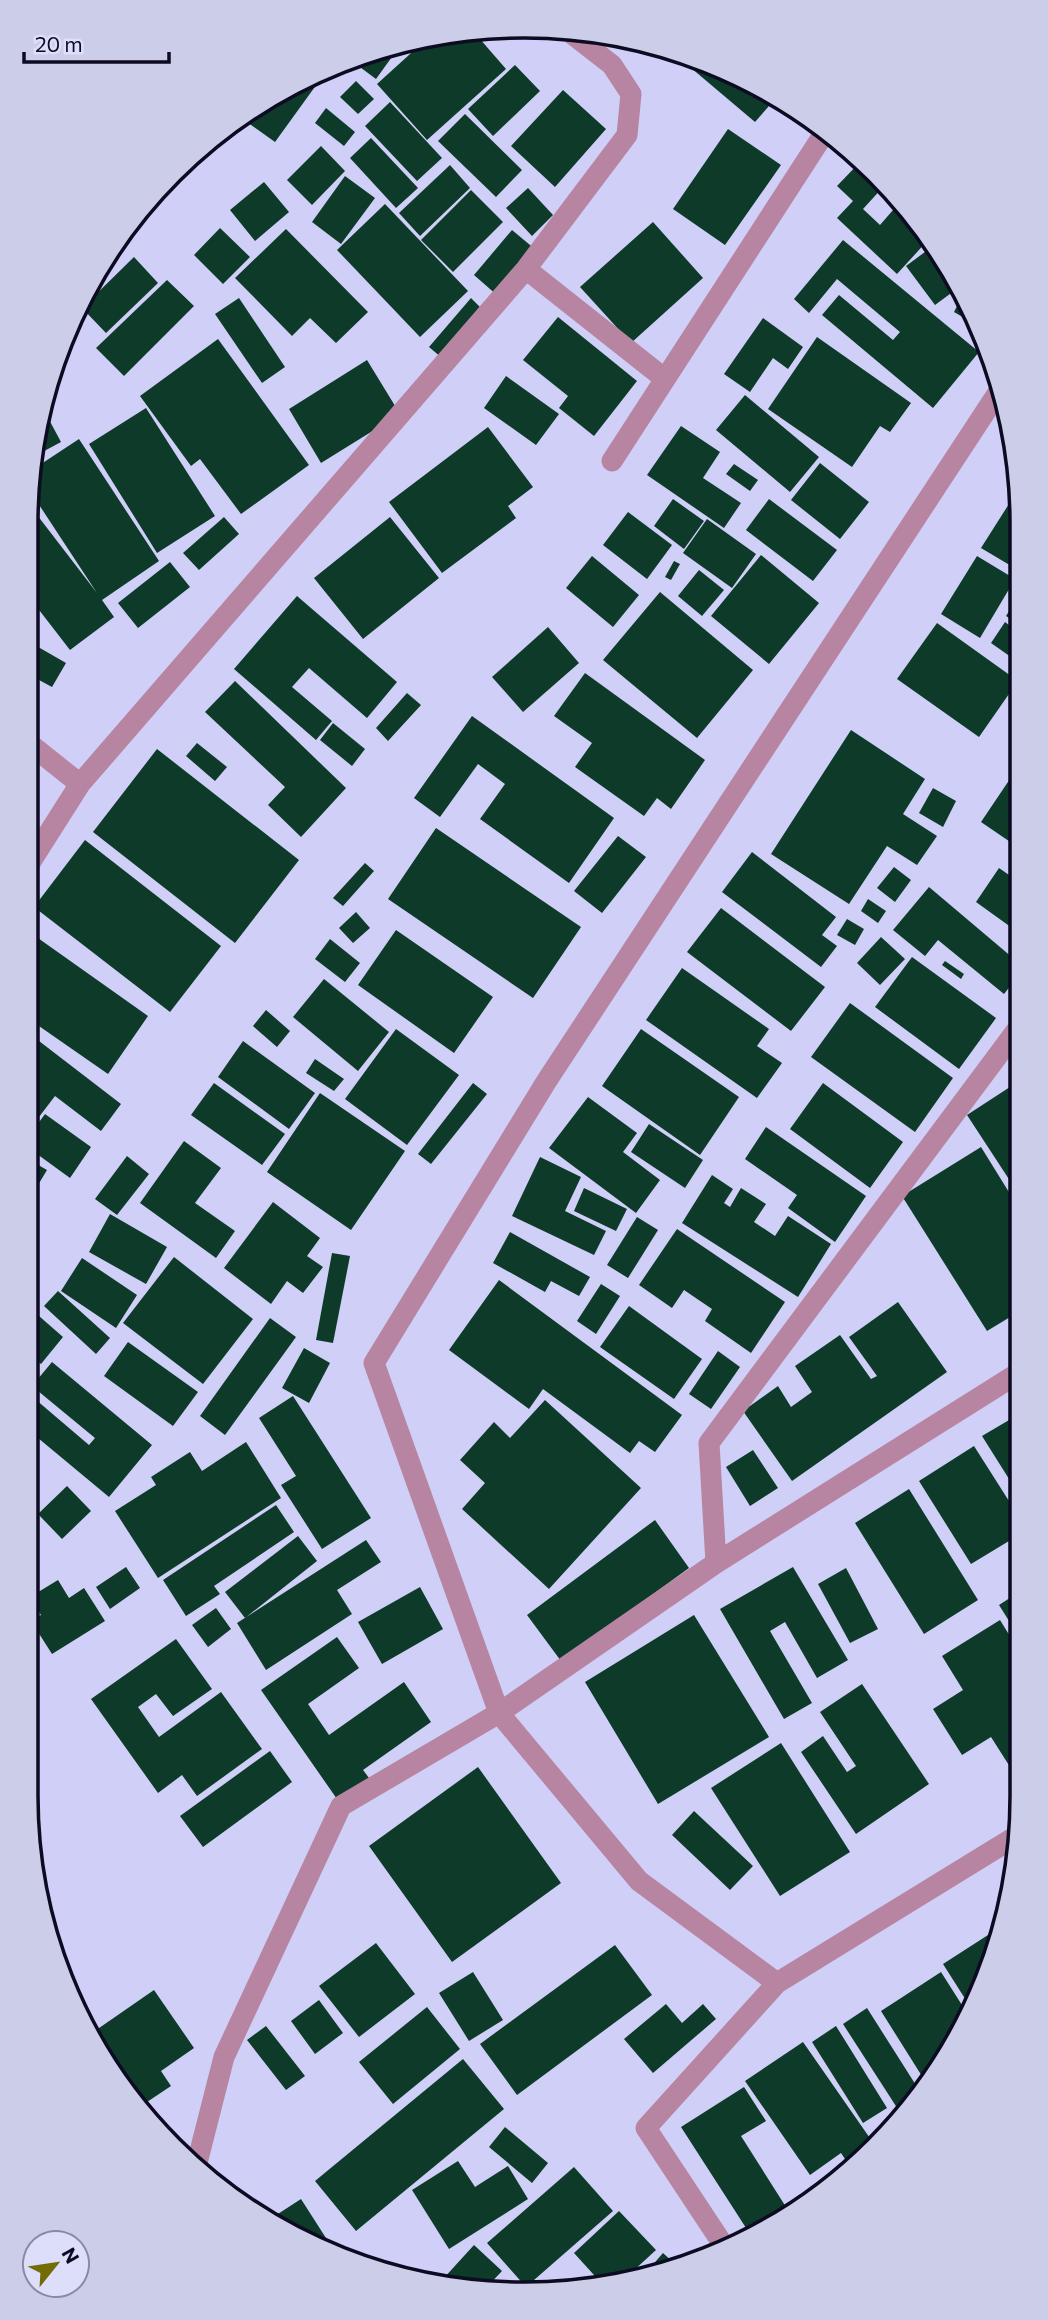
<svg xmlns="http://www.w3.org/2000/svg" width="1048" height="2320" viewBox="0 0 1048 2320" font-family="Commissioner,sans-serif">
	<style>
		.building { fill: #0e3a29 }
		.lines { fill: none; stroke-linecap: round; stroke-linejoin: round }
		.street { stroke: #b785a1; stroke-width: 21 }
		.rim { fill: none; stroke: #0d0b22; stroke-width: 3.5 }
	</style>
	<rect width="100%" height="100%" fill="#cfcff8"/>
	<!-- building -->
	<path class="building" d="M473,31l33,38 -79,71 -50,-56 54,-49z
		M402,43l-26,36 -27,-20z
		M671,51l43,13 61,35 -20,23z
		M515,65l25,26 -47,45 -25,-27z
		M330,66l-55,76 -35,-25 7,-7z
		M356,81l18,18 -16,15 -18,-17z
		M563,90l43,39 -51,58 -44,-41z
		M390,102l52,56 -25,23 -52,-55z
		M326,108l29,24 -11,14 -29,-23z
		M465,114l57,56 -26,27 -58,-56z
		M728,129l53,36 -56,80 -52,-36z
		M371,138l47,50 -22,20 -46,-50z
		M321,146l24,25 -33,34 -25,-25z
		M860,162l24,24 -21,23 17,16 20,-23 19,19 10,18 -32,35 -60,-56 16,-17 -16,-15z
		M450,165l20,23 -50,48 -21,-23z
		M345,176l30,22 -34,46 -29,-22z
		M264,182l25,30 -34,29 -25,-31z
		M528,188l25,27 -21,21 -26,-28z
		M471,190l32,32 -50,50 -32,-32z
		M385,204l83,87 -48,46 -83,-87z
		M653,222l50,56 -72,65 -51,-56z
		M220,228l30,29 -27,27 -29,-29z
		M286,229l82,83 -32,31 -26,-25 -18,18 -57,-58z
		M512,230l24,20 -38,46 -24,-21z
		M843,240l136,112 -46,56 -111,-93 17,-20 54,45 7,-8 -63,-53 -28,34 -15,-14z
		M933,246l25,42 -23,17 -29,-39z
		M134,257l24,26 -52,50 -24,-25z
		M167,280l27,26 -70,70 -28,-28z
		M962,296l6,10 12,21 -26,-15z
		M239,298l46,69 -23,16 -47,-69z
		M471,298l13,13 -42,47 -13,-11z
		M558,317l79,64 -43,55 -35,-28 9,-12 -45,-36z
		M763,318l40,29 -15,22 -15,-11 -23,34 -26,-18z
		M817,337l94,66 -21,29 -10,-6 -28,41 -84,-58z
		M218,339l91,126 -68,49 -41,-55 -9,7 -51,-70z
		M367,360l33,54 -79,49 -32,-54z
		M506,376l53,38 -23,31 -52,-37z
		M745,395l74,62 -29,35 -74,-62z
		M146,408l69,108 -58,37 -68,-109z
		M46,414l15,28 -28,15 5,-39z
		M681,426l39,26 -17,26 38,25 -17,25 -77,-53z
		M488,427l45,60 -25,19 8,12 -74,55 -53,-71z
		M79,439l80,122 -57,39 12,17 -44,33 -44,-57v-69l1,-8 7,-5 63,82 -67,-102 2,-21z
		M820,463l49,39 -29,37 -49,-39z
		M734,464l24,16 -8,11 -24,-17z
		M1014,496l4,3v71l-37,-22z
		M673,499l31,22 -20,28 -30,-23z
		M769,499l68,51 -24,31 -67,-51z
		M628,512l44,33 -25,34 -44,-34z
		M224,517l15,17 -40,36 -16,-17z
		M390,517l49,61 -76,61 -49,-61z
		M707,519l49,35 -24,34 -49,-35z
		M761,555l58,48 -50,61 -58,-48z
		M592,556l47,39 -26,32 -47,-39z
		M977,556l38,23 -35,59 -39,-24z
		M674,561l6,3 -9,16 -6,-3z
		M170,562l20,25 -52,41 -20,-25z
		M699,570l25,20 -22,26 -24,-20z
		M660,592l93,78 -56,68 -94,-78z
		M297,596l100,86 -30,36 -58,-50 -17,19 40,34 -16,19 -82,-71z
		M1018,597v27l-12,-8z
		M1005,622l13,10v30l-27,-19z
		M937,623l81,58 -39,56 -82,-58z
		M548,627l31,36 -56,49 -31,-35z
		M26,640l40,23 -14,24 -26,-14z
		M585,673l120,87 -34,49 -14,-11 -13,18 -69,-49 17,-24 -38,-27z
		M235,681l111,107 -45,49 -33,-32 17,-18 -80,-75z
		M407,693l14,12 -33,36 -12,-13z
		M472,716l142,102 -45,65 -89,-64 25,-35 -27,-20 -38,53 -26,-19z
		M333,723l32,26 -13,17 -32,-26z
		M851,730l74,49 -22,35 34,22 -20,29 -30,-19 -38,58 -78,-50z
		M197,743l30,24 -12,14 -29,-25z
		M157,749l142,111 -64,83 -142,-111z
		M1014,773l4,3 1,72 -38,-26z
		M933,788l23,13 -13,26 -24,-14z
		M436,828l145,99 -48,71 -145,-99z
		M618,836l28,21 -44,56 -28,-22z
		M85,840l136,106 -51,66 -136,-105z
		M752,852l84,65 -14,18 15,11 -16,21 -99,-75z
		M365,863l9,8 -31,35 -10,-8z
		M894,867l17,13 -16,22 -18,-14z
		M999,868l20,14v51l-43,-31z
		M929,887l90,76v12l-15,19 -66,-54 -13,16 -32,-26z
		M868,899l18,12 -8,12 -17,-12z
		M721,908l104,79 -34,44 -104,-79z
		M356,912l14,16 -17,15 -14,-15z
		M847,919l17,10 -9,16 -18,-10z
		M396,930l97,67 -39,56 -96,-68z
		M28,931l120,85 -40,58 -82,-57z
		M881,937l24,22 -25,26 -23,-22z
		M330,939l30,24 -15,19 -30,-23z
		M912,957l84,61 -37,51 -84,-62z
		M945,961l19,13 -3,5 -19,-14z
		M682,968l87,61 -12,17 25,17 -25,35 -111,-78z
		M324,979l65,53 -31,39 -65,-54z
		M850,1003l103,75 -38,54 -104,-75z
		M266,1010l24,21 -13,16 -24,-21z
		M396,1029l63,46 -52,70 -62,-46z
		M641,1029l98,68 -39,58 -98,-69z
		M39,1041l82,63 -20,27 -46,-35 -29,38v-53l6,-8 -6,-5v-9z
		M243,1041l72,52 -26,36 -71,-52z
		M315,1059l29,20 -10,12 -28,-18z
		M1019,1081l1,115 -53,-81z
		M214,1083l71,51 -23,31 -71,-50z
		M473,1083l14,11 -56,70 -13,-10z
		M823,1083l80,59 -33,46 -80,-59z
		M320,1093l85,58 -54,79 -84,-58z
		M588,1097l49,36 -14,19 37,28 -24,33 -87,-65z
		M45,1114l46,33 -21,31 -44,-32v-6z
		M649,1124l54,36 -18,28 -54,-36z
		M766,1127l100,69 -31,46 -47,-34 9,-13 -52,-36z
		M184,1141l37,27 -26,35 40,28 -19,27 -76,-55z
		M981,1147l39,63v101l-33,20 -85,-135z
		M127,1156l22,18 -32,41 -22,-16z
		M540,1157l41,20 -16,34 41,20 -12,24 -82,-39z
		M26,1158l21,12 -18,30 -3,-2z
		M712,1175l21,14 -9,14 6,4 11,-19 25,16 -12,18 21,14 13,-20 43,28 -33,53 -116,-74z
		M584,1188l43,21 -11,22 -42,-20z
		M273,1202l47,36 -13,18 16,11 -20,26 -16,-12 -16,23 -47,-36z
		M110,1214l57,33 -21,37 -57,-32z
		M637,1217l21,13 -30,48 -21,-13z
		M677,1229l108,73 -34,51 -46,-32 7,-12 -28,-19 -12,18 -33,-23z
		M510,1232l80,45 -11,19 -28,-15 -6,11 -52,-29z
		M332,1253l18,3 -17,87 -17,-3z
		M174,1257l79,62 -50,65 -80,-61z
		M82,1258l55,37 -21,33 -55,-37z
		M499,1280l183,135 -27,37 -16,-11 -9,12 -87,-64 -14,20 -80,-59z
		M601,1284l19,12 -24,38 -19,-13z
		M58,1291l52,47 -14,16 -52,-48z
		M898,1302l49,70 -155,109 -49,-70 35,-25 13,21 21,-15 -17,-26 45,-31 31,44 6,-3 -28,-39z
		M629,1306l73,53 -28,40 -74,-52z
		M39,1316l24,21 -22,27 -15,-12v-20z
		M270,1318l26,19 -71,98 -25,-19z
		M128,1342l70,50 -25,34 -69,-50z
		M304,1348l26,15 -21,40 -27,-15z
		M718,1351l22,16 -29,42 -22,-15z
		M52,1362l100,83 -43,52 -83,-69v-18l9,-11 54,46 6,-7 -63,-52z
		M293,1396l78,122 -49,31 -41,-64 15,-9 -37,-58z
		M545,1400l96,88 -92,101 -87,-80 23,-26 -25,-23 34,-38 16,16z
		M1021,1413v85l-39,-62z
		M246,1442l35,56 -123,80 -43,-67 41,-26 -5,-8 39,-25 12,19z
		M974,1446l47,74v40l-12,-19 -38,23 -52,-83z
		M753,1450l25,38 -28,18 -24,-39z
		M67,1486l24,25 -29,28 -24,-25z
		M909,1489l69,111 -54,34 -69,-111z
		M276,1505l18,27 -80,54 6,8 -34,22 -23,-36z
		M655,1520l34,48 -128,93 -34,-46z
		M298,1536l19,25 -72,57 -20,-26z
		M366,1540l15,22 -44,28 15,24 -86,56 -29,-47z
		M126,1567l14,21 -30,21 -14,-22z
		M793,1567l55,93 -31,18 -32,-56 -15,9 42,72 -28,16 -64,-110z
		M846,1568l32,61 -28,14 -32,-59z
		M58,1580l11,18 15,-10 21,33 -53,33 -21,-33 10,-6 -11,-18z
		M420,1587l23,42 -61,35 -24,-42z
		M1016,1594l5,8v38l-22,-35z
		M216,1608l15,21 -23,18 -16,-22z
		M694,1615l75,122 -111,67 -73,-122z
		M1000,1620l21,34 1,110 -10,6 -21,-33 -29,18 -29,-46 30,-19 -21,-34z
		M337,1637l22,31 -51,36 21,31 75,-53 27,40 -68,48 6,8 -32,21 -76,-109z
		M176,1639l36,50 -39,27 -17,-22 -18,13 21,30 62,-45 41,57 -65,47 -15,-21 -24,18 -67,-94z
		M862,1684l67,100 -73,50 -55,-82 22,-16 24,36 9,-6 -36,-54z
		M781,1743l69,109 -70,44 -69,-108z
		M270,1751l22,31 -89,65 -23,-31z
		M478,1767l83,116 -109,79 -83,-116z
		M694,1811l59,55 -23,24 -58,-55z
		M1002,1926l-18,60 -13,22 -28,-44z
		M376,1943l39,51 -56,43 -40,-51z
		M615,1945l37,50 -135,100 -37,-51z
		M473,1972l30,48 -34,21 -30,-48z
		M941,1972l26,41 -42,68 -44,-70z
		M154,1990l40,58 -33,23 10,15 -33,22 -49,-73z
		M319,2000l24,33 -28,21 -24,-33z
		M666,2004l16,19 21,-19 13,15 -63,54 -29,-34z
		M427,2007l33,42 -67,55 -34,-42z
		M867,2008l52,82 -16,27 -60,-93z
		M266,2026l39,50 -19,14 -39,-50z
		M836,2026l51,82 -24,15 -51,-81z
		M803,2042l71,102 -25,21 -8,-12 -31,22 -65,-94z
		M463,2059l41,50 -148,122 -41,-50z
		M744,2087l22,34 -25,15 45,71 -38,24 -67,-104z
		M505,2127l43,36 -16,20 -43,-36z
		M458,2161l17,26 33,-21 20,33 -79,50 -37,-59z
		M574,2167l39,44 -87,76 -39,-44z
		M301,2199l32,50 -58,-22 -8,-6z
		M619,2211l37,39 -37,34 -15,2 -30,-33z
		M474,2245l28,26 -18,19 -32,-3 -9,-8z
		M663,2253l12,11 -32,12z"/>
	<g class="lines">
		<!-- street -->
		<path class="street" d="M526,269l139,110
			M999,391l-453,691 -172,281 125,350 140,168 138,102 241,-148
			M612,461l215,-332
			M26,741l54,43
			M26,869l54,-85 446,-515 101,-134 4,-41 -19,-29 -45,-35
			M716,1563l-7,-120 310,-416
			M197,2163l27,-106 117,-251 158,-93 217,-150 304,-191
			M724,2246l-78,-118 131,-145"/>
	</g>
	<!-- crop -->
	<path d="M0 0H1048V2320H0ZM524 38H524A486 486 0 0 1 1010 524V1796A486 486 0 0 1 524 2282H524A486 486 0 0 1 38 1796V524A486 486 0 0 1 524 38Z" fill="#cccde8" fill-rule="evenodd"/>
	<path class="rim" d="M524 38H524A486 486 0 0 1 1010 524V1796A486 486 0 0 1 524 2282H524A486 486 0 0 1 38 1796V524A486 486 0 0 1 524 38Z"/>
	<!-- north arrow -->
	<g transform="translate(56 2264) rotate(60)"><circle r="33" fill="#dddef9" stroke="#8a8aa3" stroke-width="2"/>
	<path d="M0-5L12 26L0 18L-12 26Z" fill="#736b06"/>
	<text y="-10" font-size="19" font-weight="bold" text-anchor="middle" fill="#0d0b22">N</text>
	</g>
	<!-- scale -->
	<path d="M24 52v10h145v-10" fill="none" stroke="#0d0b22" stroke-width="3.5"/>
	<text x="35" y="52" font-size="21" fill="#0d0b22" stroke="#dddef9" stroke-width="5" paint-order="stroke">20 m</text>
</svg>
